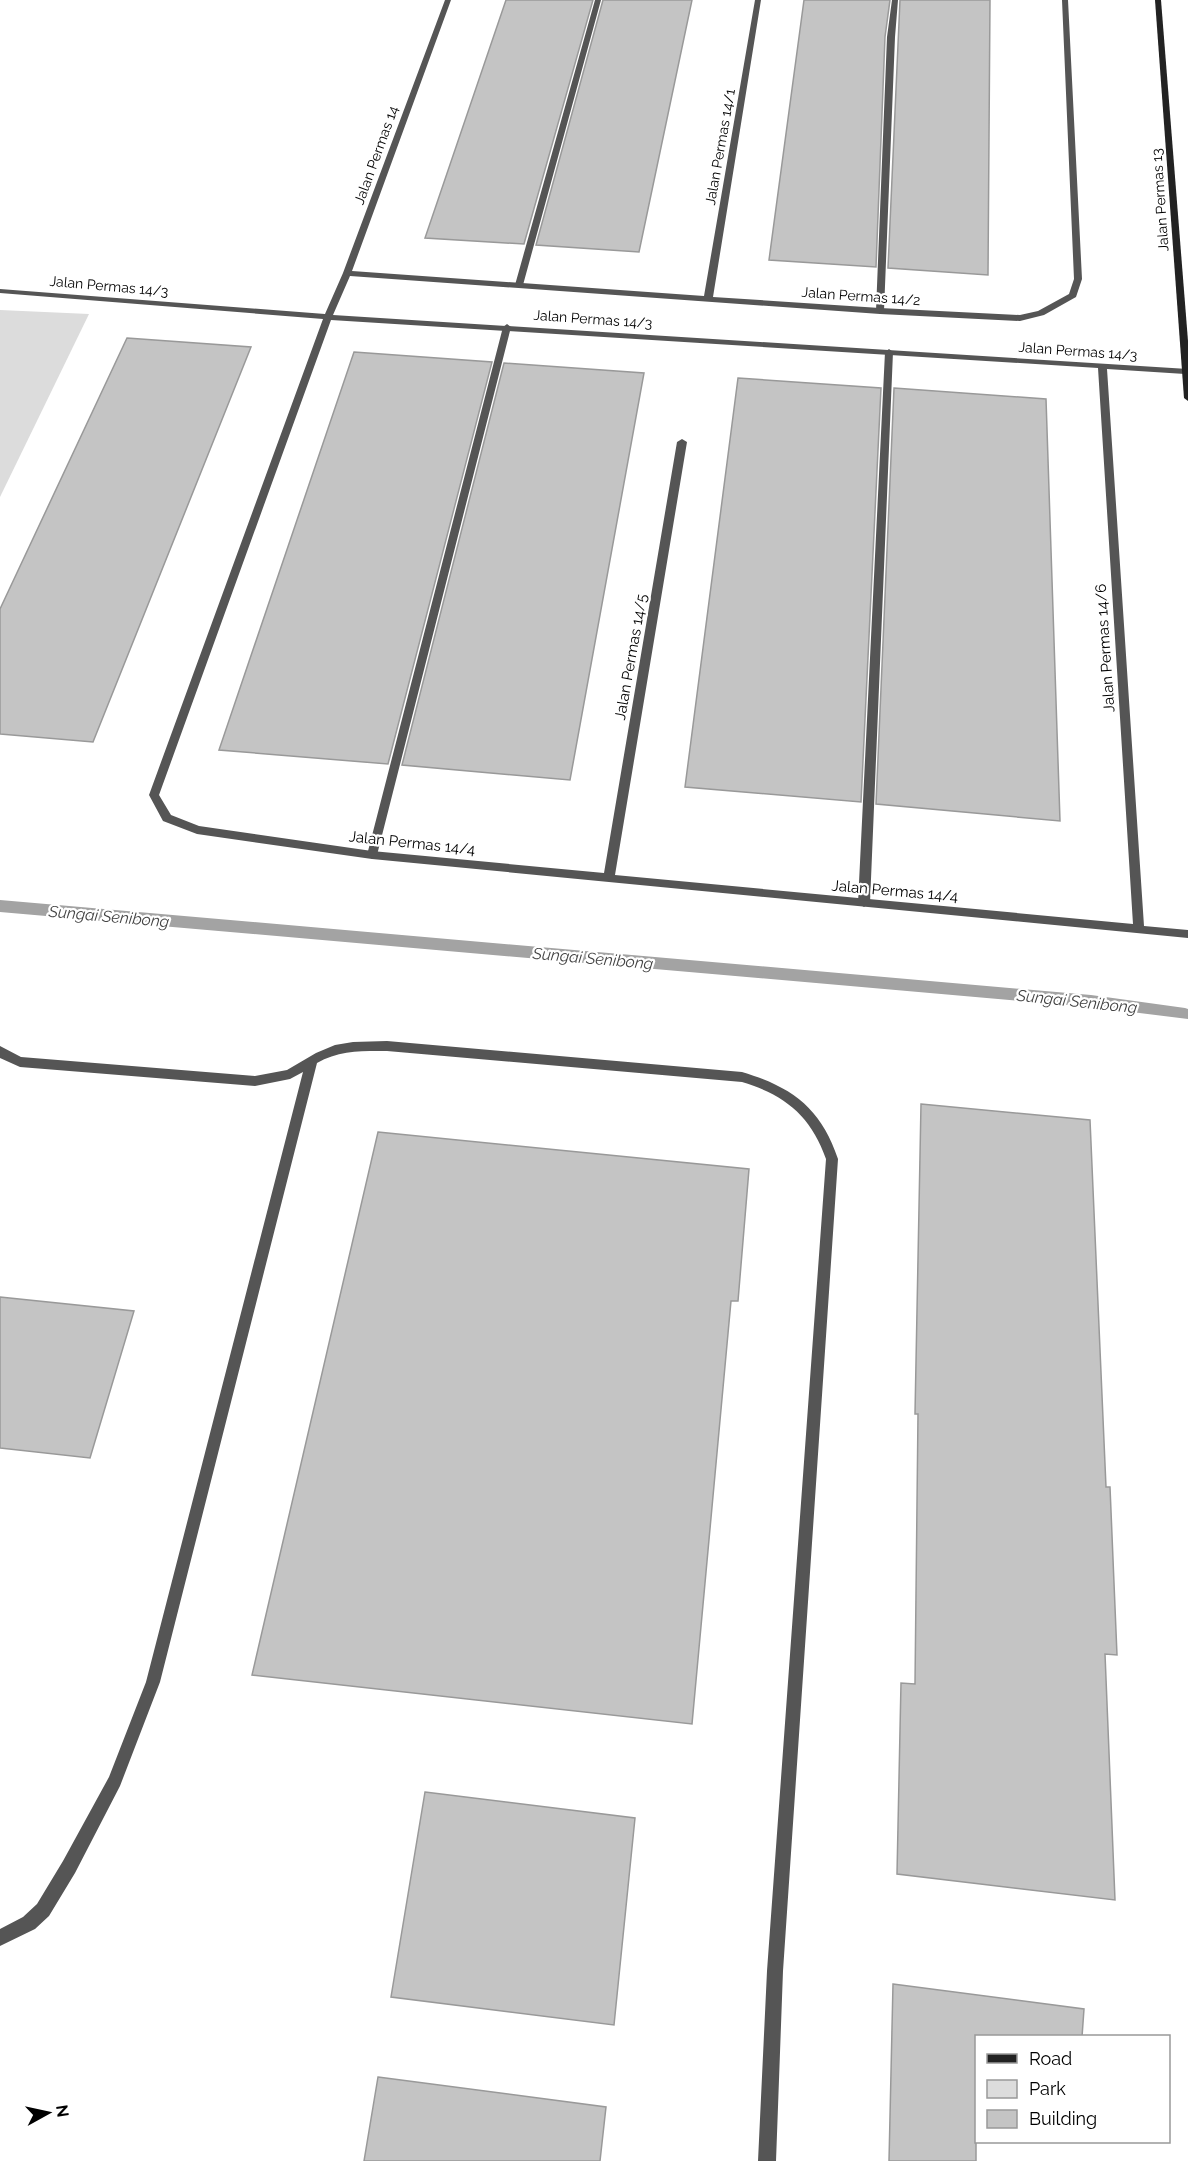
<svg xmlns="http://www.w3.org/2000/svg" width="1188" height="2161" viewBox="0 0 1188 2161" font-family="Raleway,sans-serif">
	<style>
		.green { fill: #dcdcdc }
		.lines { fill: none; stroke-linecap: round; stroke-linejoin: round }
		.stream { fill: #a3a3a3; fill-rule: evenodd }
		.building { fill: #c4c4c4; stroke: #999; stroke-width: 1.5 }
		.lane { fill: #555; fill-rule: evenodd }
		.street { fill: #555; fill-rule: evenodd }
		.secondary { fill: #222; fill-rule: evenodd }
		.labels { text-anchor: middle; stroke-width: 4.5; stroke-linejoin: round; paint-order: stroke }
		.far-street-label { font-size: 14px; fill: #000; stroke: #fff }
		.street-label { font-size: 15px; fill: #000; stroke: #fff }
		.water-label { font-size: 16px; font-style: italic; fill: #444; stroke: #fff }
	</style>
	<rect width="100%" height="100%" fill="#fff"/>
	<!-- green -->
	<path class="green" d="M0,310l89,4 -89,183z"/>
	<g class="lines">
		<!-- stream -->
		<path class="stream" d="M0,900l1091,95 94,13 3,1v10l-97,-12 -1091,-95z"/>
	</g>
	<!-- building -->
	<path class="building" d="M506,0h87l-69,244 -99,-6z
		M603,0h89l-53,252 -103,-7z
		M804,0h86l-5,37 -9,230 -107,-7z
		M900,0h90l-2,275 -100,-7z
		M127,338l124,9 -158,395 -93,-8v-125z
		M354,352l138,10 -104,402 -169,-14z
		M504,363l140,10 -74,407 -168,-15z
		M738,378l143,10 -20,414 -176,-15z
		M894,388l152,11 14,422 -184,-17z
		M921,1104l169,16 16,367h4l7,168 -12,-1 10,246 -218,-26 4,-191 14,1 3,-270h-3z
		M378,1132l371,37 -11,132h-7l-39,423 -440,-49z
		M0,1297l134,14 -44,147 -90,-10z
		M425,1792l210,26 -21,207 -223,-28z
		M893,1984l191,25 -2,28h-106v124h-87z
		M378,2077l228,30 -6,54h-236z"/>
	<g class="lines">
		<!-- lane -->
		<path class="lane" d="M595,0h6l-78,285 -7,2 -1,-2z
			M892,0h6l-3,37 -11,274 -4,3 -4,-3 11,-274z
			M507,324l4,3 -134,528 -5,4 -5,-4 136,-528z
			M889,349l4,3 -23,551 -6,4 -6,-4 27,-551z"/>
		<!-- street -->
		<path class="street" d="M445,0h6l-99,271 352,25 51,-296h6l-48,297 167,11 140,7 18,-4 31,-17 5,-15 -12,-279h6l14,279 -6,18 -32,18 -24,6 -140,-7 -530,-38 -17,39 855,54v4l-3,1 -78,-5 37,557 44,4v8l-816,-79 -175,-25 -34,-13 -14,-26 174,-476 -323,-26v-4l325,25 18,-41zM331,320l767,48 35,556 -518,-49 72,-433 -5,-3 -5,3 -73,431 -232,-22 -173,-25 -28,-11 -12,-20z
			M387,1041l355,31c50,15 79,36 96,87l-55,812 -7,190h-18l9,-190 59,-812c-15,-43 -41,-64 -84,-77l-355,-31c-24,0 -48,-1 -70,12l-157,619 -40,104 -45,87 -26,43 -14,13 -35,17v-17l23,-12 14,-13 26,-43 46,-84 37,-95 157,-610 -13,7 -35,7 -235,-19 -20,-9v-12l21,11 234,19 32,-6 29,-17 19,-8 18,-3z"/>
		<!-- secondary -->
		<path class="secondary" d="M1155,0h6l27,341v60l-4,-3z"/>
	</g>
	<g class="labels">
		<!-- far-street labels -->
		<g class="far-street-label">
			<text transform="translate(720 147) rotate(-80)" y="5">Jalan Permas 14/1</text>
			<text transform="translate(376 155) rotate(-70)" y="5">Jalan Permas 14</text>
			<text transform="translate(1160 200) rotate(-94)" y="5">Jalan Permas 13</text>
			<text transform="translate(109 286) rotate(5)" y="5">Jalan Permas 14/3</text>
			<text transform="translate(861 296) rotate(4)" y="5">Jalan Permas 14/2</text>
			<text transform="translate(593 319) rotate(4)" y="5">Jalan Permas 14/3</text>
			<text transform="translate(1078 351) rotate(4)" y="5">Jalan Permas 14/3</text>
		</g>
		<!-- street labels -->
		<g class="street-label">
			<text transform="translate(1105 648) rotate(-94)" y="5">Jalan Permas 14/6</text>
			<text transform="translate(631 657) rotate(-80)" y="5">Jalan Permas 14/5</text>
			<text transform="translate(412 843) rotate(6)" y="5">Jalan Permas 14/4</text>
			<text transform="translate(895 891) rotate(5)" y="5">Jalan Permas 14/4</text>
		</g>
		<!-- water labels -->
		<g class="water-label">
			<text transform="translate(109 916) rotate(5)" y="6">Sungai Senibong</text>
			<text transform="translate(593 958) rotate(5)" y="6">Sungai Senibong</text>
			<text transform="translate(1077 1001) rotate(6)" y="6">Sungai Senibong</text>
		</g>
	</g>
	<!-- legend -->
	<rect x="975" y="2035" width="195" height="108" fill="#ffffff" stroke="#999999" stroke-width="1.5"/>
	<rect x="987" y="2054" width="30" height="9" fill="#222222" stroke="#999999" stroke-width="1.5"/>
	<text x="1029" y="2065" font-size="18" fill="#000000">Road</text>
	<rect x="987" y="2080" width="30" height="18" fill="#dcdcdc" stroke="#999999" stroke-width="1.5"/>
	<text x="1029" y="2095" font-size="18" fill="#000000">Park</text>
	<rect x="987" y="2110" width="30" height="18" fill="#c4c4c4" stroke="#999999" stroke-width="1.5"/>
	<text x="1029" y="2125" font-size="18" fill="#000000">Building</text>
	<!-- north arrow -->
	<g transform="translate(48 2113) rotate(82)" stroke="#ffffff" stroke-width="4.5" paint-order="stroke">
	<path d="M0-4.5L10 22L0 15L-10 22Z" fill="#000000"/>
	<text y="-9" font-size="16" font-weight="bold" text-anchor="middle" fill="#000000">N</text>
	</g>
</svg>
